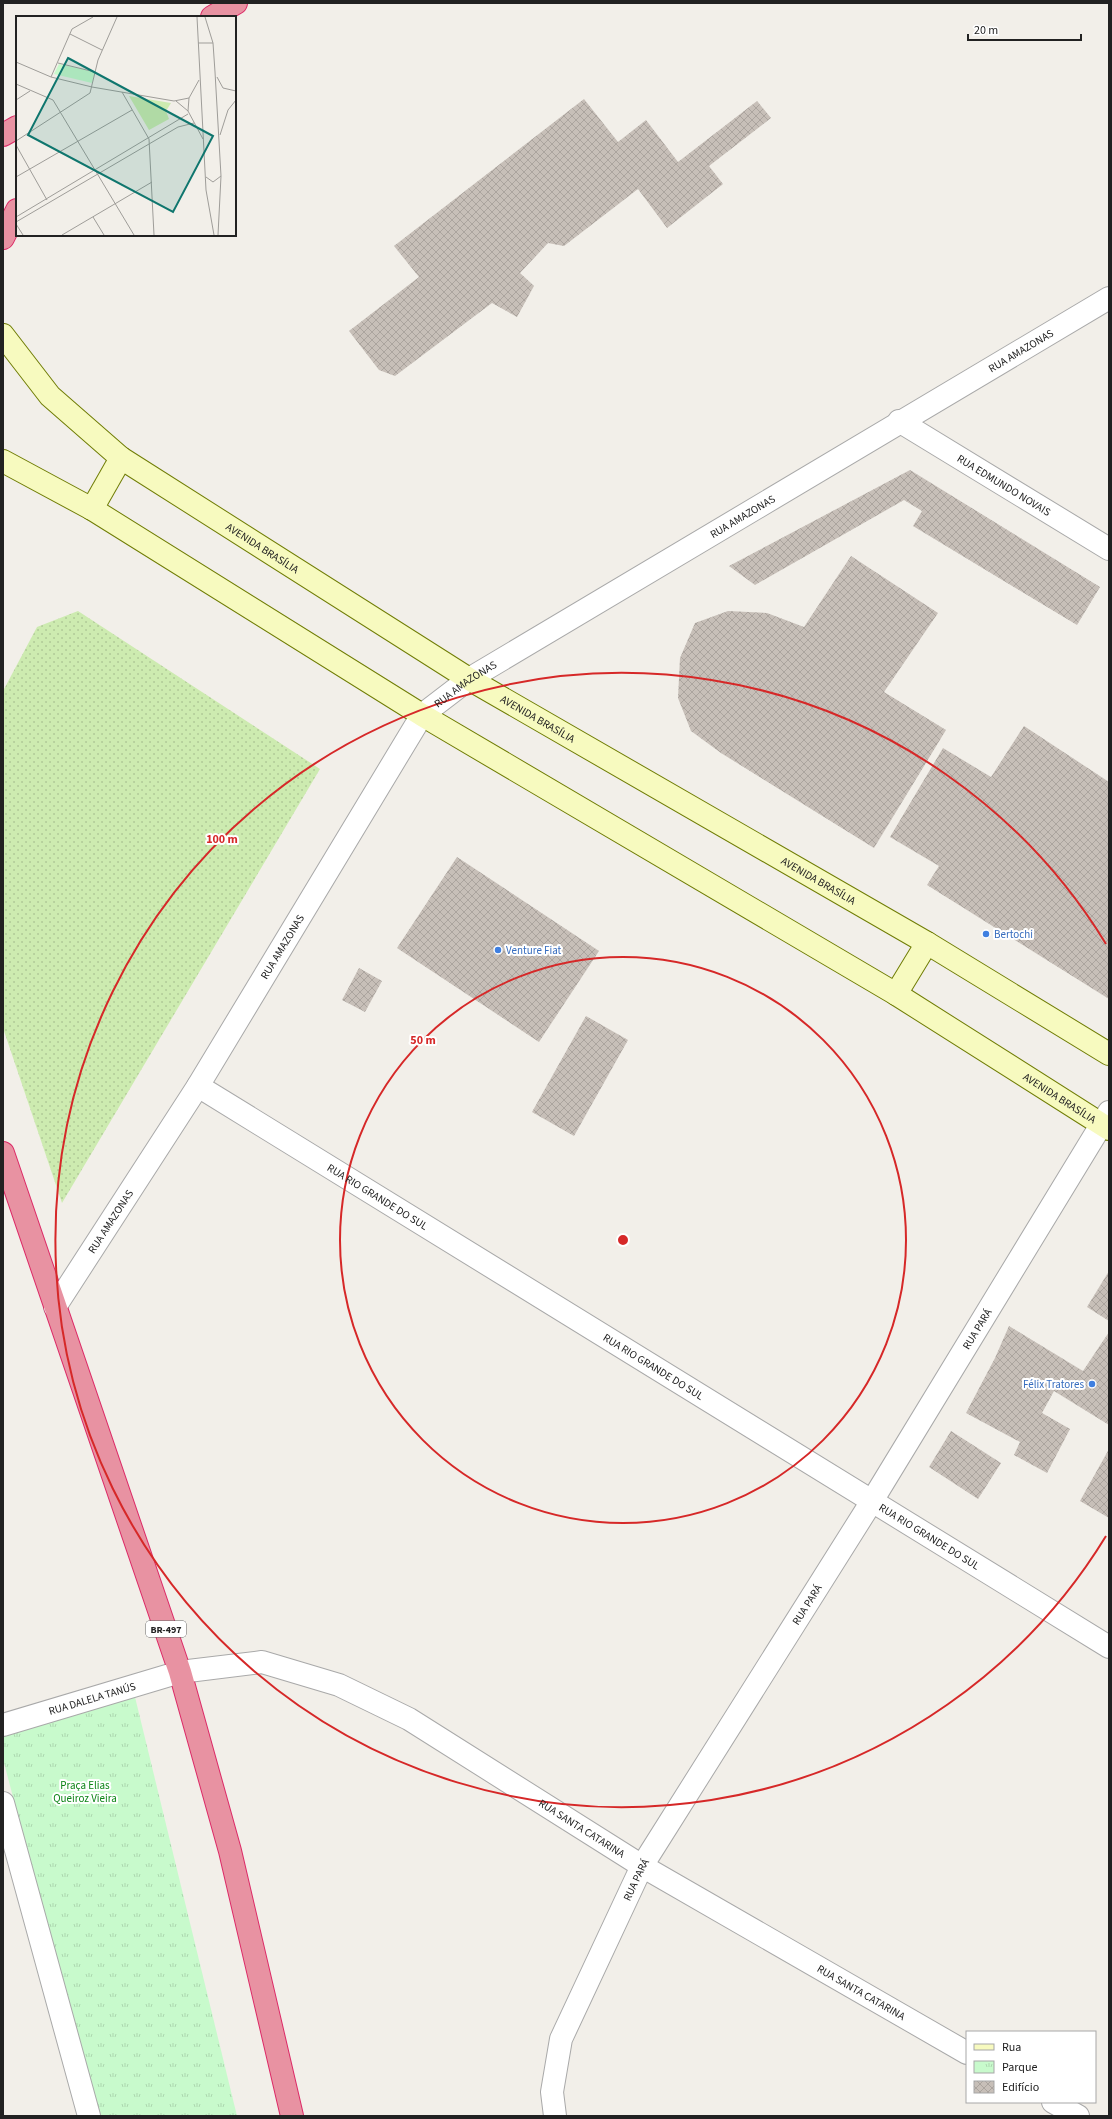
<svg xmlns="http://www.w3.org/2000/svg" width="1112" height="2119" viewBox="0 0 1112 2119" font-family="'Source Sans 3',sans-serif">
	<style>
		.grass { fill: url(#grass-dots) }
		.park { fill: url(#park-tufts) }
		.building { fill: url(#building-cross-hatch) }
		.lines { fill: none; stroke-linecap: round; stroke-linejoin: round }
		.street-casing { stroke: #a9a9a9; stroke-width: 24 }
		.secondary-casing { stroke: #707d05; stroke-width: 24 }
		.highway-casing { stroke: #dc2a67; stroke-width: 24 }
		.street { stroke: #fff; stroke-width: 22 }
		.secondary { stroke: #f7fabf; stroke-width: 22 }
		.highway { stroke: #e892a2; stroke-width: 22 }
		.ring { fill: none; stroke: #d62828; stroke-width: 2 }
		.shop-dot { fill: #3f7fe0; stroke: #fff; stroke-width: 1.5 }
		.labels { text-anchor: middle; stroke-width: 4; stroke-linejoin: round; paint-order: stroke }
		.shield { fill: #fff; stroke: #646464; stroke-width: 1 }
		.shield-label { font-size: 10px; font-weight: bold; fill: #222 }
		.street-label { font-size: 11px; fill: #222; stroke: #fff }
		.shop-label { font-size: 11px; fill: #366cbe; stroke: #fff; text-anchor: start }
		.park-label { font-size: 11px; fill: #0c8416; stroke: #fff }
		.inset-road { fill: none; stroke: #9f9d99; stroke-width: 1 }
		.view { fill: #0f766e; fill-opacity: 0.15; stroke: #0f766e; stroke-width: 2 }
		.inset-edge { fill: none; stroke: #222; stroke-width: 2 }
		.centre { fill: #d62828; stroke: #fff; stroke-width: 2 }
		.ring-label { font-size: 12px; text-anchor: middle; font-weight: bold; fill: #d62828; stroke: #fff; stroke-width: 4; stroke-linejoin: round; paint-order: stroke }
	</style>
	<defs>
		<pattern id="grass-dots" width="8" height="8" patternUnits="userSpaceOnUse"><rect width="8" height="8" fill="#cdebb0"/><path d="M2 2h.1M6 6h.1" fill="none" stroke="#b0c997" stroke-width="1.8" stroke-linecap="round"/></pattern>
		<pattern id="park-tufts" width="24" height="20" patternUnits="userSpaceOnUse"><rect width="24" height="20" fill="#c8facc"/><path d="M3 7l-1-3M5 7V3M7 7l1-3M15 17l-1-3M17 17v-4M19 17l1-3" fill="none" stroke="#acd6af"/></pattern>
		<pattern id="building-cross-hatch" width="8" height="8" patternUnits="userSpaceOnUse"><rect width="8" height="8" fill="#c7bfb8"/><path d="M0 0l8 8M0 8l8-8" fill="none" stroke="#aba49e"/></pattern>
	</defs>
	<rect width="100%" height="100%" fill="#f2efe9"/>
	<!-- grass -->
	<path class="grass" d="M78,611l242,158 -258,434 -59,-175v-337l34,-64z"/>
	<!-- park -->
	<path class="park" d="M135,1697l102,419h-140l-94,-357v-25z"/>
	<!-- building -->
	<path class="building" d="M584,99l34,43 28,-22 32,42 79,-61 14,17 -62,48 14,18 -56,44 -29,-39 -74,57 -16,-3 -28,30 14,13 -17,31 -25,-14 -97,73 -16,-6 -30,-39 70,-54 -25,-31z
		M910,470l190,117 -23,38 -164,-99 9,-15 -18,-11 -149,85 -26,-19z
		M851,556l87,57 -54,79 62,38 -72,118 -153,-95 -30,-22 -13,-33 2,-40 15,-35 33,-12 39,2 37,14z
		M1024,726l85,56v217l-182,-114 12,-19 -49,-29 53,-89 48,29z
		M457,857l142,94 -60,91 -142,-94z
		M359,968l23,13 -17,31 -23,-12z
		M586,1016l42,24 -54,96 -42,-24z
		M1109,1271v50l-22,-14z
		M1009,1326l74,45 26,-39v93l-55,-34 -12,22 28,16 -23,44 -33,-18 6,-13 -54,-29 29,-55z
		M951,1431l50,32 -23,36 -49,-32z
		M1109,1449v69l-29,-17z"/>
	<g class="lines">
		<defs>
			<g id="street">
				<path id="s1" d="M899,421l210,128"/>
				<path id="s2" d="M198,1086l911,561"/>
				<path id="s3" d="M55,1307l143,-221 224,-371 47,-36 640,-381"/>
				<path id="s4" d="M3,1725l177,-53 82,-10 77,23 70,34 233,147 325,187"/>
				<path d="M3,1803l86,313"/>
				<path d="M1053,2102l25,14"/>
				<path id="s5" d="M555,2116l-3,-24 9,-53 81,-173 230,-365 237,-389"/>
			</g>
			<g id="secondary">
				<path id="s6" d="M3,335l47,61 71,62 348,221 458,264 182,111"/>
				<path id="s7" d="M3,461l89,48 330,206 474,279 213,135"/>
				<path d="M92,509l29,-51"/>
				<path d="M896,994l31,-51"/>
			</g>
			<path id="highway" d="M212,17l24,-14
				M3,135l14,-8
				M3,238l14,-28
				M3,1153l177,519 50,179 62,265"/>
		</defs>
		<!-- street casing -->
		<use href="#street" class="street-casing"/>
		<!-- secondary casing -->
		<use href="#secondary" class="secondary-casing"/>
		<!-- highway casing -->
		<use href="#highway" class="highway-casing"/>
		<!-- street -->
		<use href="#street" class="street"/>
		<!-- secondary -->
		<use href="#secondary" class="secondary"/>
		<!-- highway -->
		<use href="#highway" class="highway"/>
	</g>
	<!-- distance rings -->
	<g class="ring">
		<circle cx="623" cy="1240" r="283"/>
		<path d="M1106 1536A567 567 0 1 1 1106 944"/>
	</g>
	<!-- markers -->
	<g class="shop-dot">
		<circle cx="986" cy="934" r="4"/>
		<circle cx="498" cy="950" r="4"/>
		<circle cx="1092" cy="1384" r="4"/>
	</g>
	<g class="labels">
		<!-- shield labels -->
		<rect class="shield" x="146" y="1621" width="40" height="16" rx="3"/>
		<g class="shield-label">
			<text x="166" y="1633">BR-497</text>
		</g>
		<!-- street labels -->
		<g class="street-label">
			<text dy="4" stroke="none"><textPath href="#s3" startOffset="1398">RUA AMAZONAS</textPath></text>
			<text dy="4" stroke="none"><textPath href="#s1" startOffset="123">RUA EDMUNDO NOVAIS</textPath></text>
			<text dy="4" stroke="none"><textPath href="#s3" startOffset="1074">RUA AMAZONAS</textPath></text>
			<text dy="4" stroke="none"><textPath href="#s6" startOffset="339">AVENIDA BRASÍLIA</textPath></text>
			<text dy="4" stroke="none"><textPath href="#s3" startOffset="750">RUA AMAZONAS</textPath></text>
			<text dy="4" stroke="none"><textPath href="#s6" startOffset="663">AVENIDA BRASÍLIA</textPath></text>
			<text dy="4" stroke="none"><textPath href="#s6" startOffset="987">AVENIDA BRASÍLIA</textPath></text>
			<text dy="4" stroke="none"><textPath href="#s3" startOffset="426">RUA AMAZONAS</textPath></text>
			<text dy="4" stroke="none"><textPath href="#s7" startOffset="1234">AVENIDA BRASÍLIA</textPath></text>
			<text dy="4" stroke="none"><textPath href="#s2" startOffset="211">RUA RIO GRANDE DO SUL</textPath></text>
			<text dy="4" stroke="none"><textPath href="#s3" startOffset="102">RUA AMAZONAS</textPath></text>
			<text dy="4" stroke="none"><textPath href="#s5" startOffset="902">RUA PARÁ</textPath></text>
			<text dy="4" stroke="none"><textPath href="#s2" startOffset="535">RUA RIO GRANDE DO SUL</textPath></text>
			<text dy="4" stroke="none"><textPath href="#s2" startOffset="859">RUA RIO GRANDE DO SUL</textPath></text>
			<text dy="4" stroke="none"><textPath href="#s5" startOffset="578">RUA PARÁ</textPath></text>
			<text dy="4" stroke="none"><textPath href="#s4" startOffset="93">RUA DALELA TANÚS</textPath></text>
			<text dy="4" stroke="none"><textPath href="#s4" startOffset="630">RUA SANTA CATARINA</textPath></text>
			<text dy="4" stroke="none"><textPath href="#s5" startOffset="254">RUA PARÁ</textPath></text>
			<text dy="4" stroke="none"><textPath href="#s4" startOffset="954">RUA SANTA CATARINA</textPath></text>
		</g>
		<!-- shop labels -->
		<g class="shop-label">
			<text x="994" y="938">Bertochi</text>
			<text x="506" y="954">Venture Fiat</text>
			<text x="1084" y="1388" text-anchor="end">Félix Tratores</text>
		</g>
		<!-- park labels -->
		<g class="park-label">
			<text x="85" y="1789">Praça Elias<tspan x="85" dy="13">Queiroz Vieira</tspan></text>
		</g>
	</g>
	<!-- overview -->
	<g transform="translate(16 16)">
		<rect width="220" height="220" fill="#f2efe9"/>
		<path d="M113,80l42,7 -5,8 3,8 -20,11z" fill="#cdebb0"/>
		<path d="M43,48l36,8 -3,11 -38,-9z" fill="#c8facc"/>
		<path class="inset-road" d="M181,1l9,173 8,45M189,1l8,26 2,29 6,104 -3,59M54,18l32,16M182,27h15M0,46l35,15 41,10 82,14 15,-3M42,47l37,9M35,61l21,-48 21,-12M201,61l6,11 13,3M183,64l-10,18 -1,13 15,28M0,68l37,16 81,135M106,76l27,47 5,96M0,84l14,-9M160,85l12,10M204,119l8,-25 8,-10M0,125l74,-48 8,-33 19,-43M0,129l31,55M0,161l116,-67M190,161l7,5 8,-6M0,201l172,-103M77,201l11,18M0,206l162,-95 16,-4M0,208l7,11M46,219l90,-53"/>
		<path class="view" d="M52,42l145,78 -40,76 -145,-77z"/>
		<rect width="220" height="220" class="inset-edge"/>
	</g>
	<circle cx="623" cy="1240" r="6" class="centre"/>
	<g class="ring-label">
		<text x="222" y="843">100 m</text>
		<text x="423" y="1044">50 m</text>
	</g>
	<!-- border -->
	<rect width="1112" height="2119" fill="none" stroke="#222222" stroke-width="8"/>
	<!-- legend -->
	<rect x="966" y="2031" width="130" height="72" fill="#ffffff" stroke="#a7a7a7"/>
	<rect x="974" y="2044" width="20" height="6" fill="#f7fabf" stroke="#a7a7a7"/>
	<text x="1002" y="2051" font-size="12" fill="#222222">Rua</text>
	<rect x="974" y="2061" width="20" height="12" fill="url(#park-tufts)" stroke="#a7a7a7"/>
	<text x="1002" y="2071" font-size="12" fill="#222222">Parque</text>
	<rect x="974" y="2081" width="20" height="12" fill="url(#building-cross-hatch)" stroke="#a7a7a7"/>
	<text x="1002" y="2091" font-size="12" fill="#222222">Edifício</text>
	<!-- scale -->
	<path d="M968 34v6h113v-6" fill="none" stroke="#222222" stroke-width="2"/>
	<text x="974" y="34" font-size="12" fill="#222222" stroke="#ffffff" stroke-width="3" paint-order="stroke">20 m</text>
</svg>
